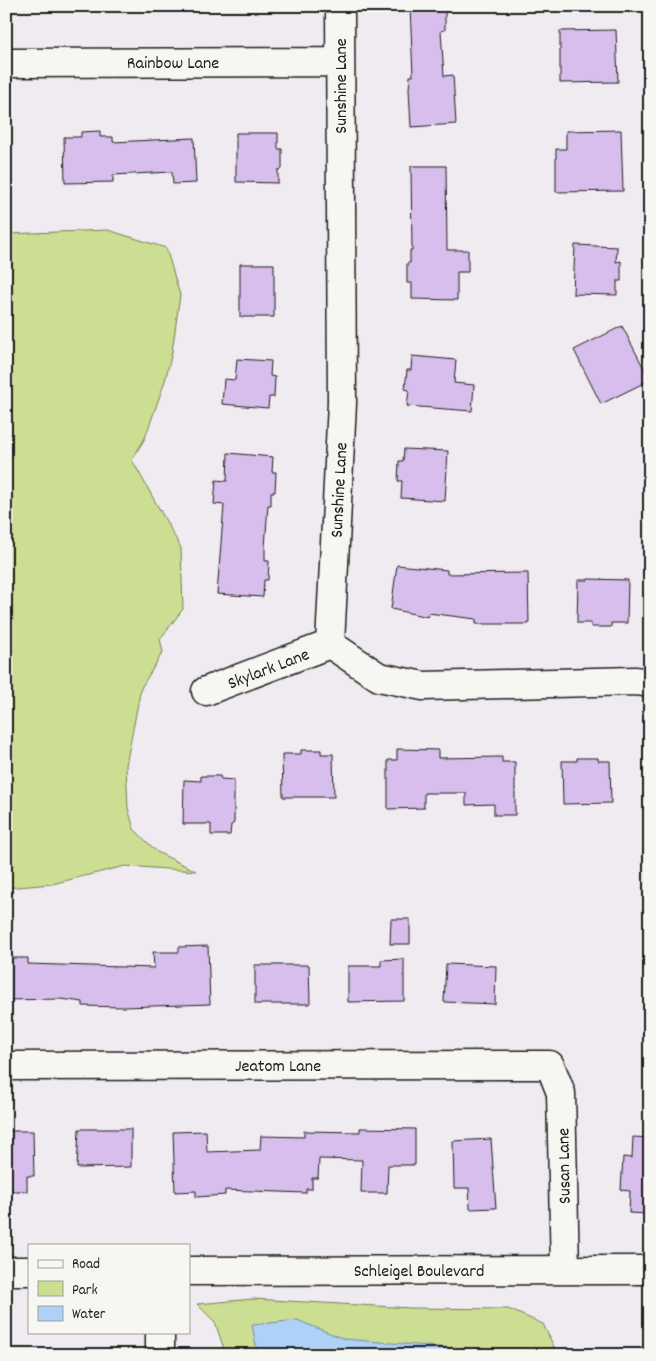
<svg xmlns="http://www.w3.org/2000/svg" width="656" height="1361" viewBox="0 0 656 1361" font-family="Dekko,sans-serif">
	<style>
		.green { fill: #ccde92; stroke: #747d57 }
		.water { fill: #aed2f7; stroke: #74899f }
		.building { fill: #d8beed; stroke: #1c1c1c }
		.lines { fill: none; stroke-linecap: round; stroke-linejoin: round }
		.minor-casing { stroke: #1c1c1c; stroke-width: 31 }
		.minor { stroke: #f6f6f2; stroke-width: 28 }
		.labels { text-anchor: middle; stroke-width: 4; stroke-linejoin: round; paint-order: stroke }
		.street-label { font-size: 18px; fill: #1c1c1c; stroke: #f6f6f2 }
	</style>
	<rect width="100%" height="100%" fill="#f0ebf1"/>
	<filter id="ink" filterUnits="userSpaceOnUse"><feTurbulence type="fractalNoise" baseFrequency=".02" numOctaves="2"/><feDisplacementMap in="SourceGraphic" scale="10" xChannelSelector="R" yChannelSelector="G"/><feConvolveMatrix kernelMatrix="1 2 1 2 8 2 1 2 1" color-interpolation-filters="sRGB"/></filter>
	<g filter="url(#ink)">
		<!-- green -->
		<path class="green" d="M108,230l58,18 14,47 -8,57 -7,29 -20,57 -13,22 49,88 2,61 -23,30 3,13 -22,36 -15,77 2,43 6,21 23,23 39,19 -71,-5 -73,18 -46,4v-654z
			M253,1299l158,9 97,1 35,15 15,31h-332l-11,-33 -18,-18z"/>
		<!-- water -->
		<path class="water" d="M297,1320l47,19 108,9 15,7h-209l-6,-30z"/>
		<!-- building -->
		<path class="building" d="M410,6h35v24l-4,1 3,45 9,-1 3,49 -45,3 -2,-38 1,-13h3z
			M616,30l2,52 -58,1v-52z
			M621,130l2,61 -67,1v-43h10v-18z
			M100,131v6h13v5l81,-4 2,45 -23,1 -1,-12 -59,3v7l-48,1 -1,-46h17v-5z
			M236,133h42v16h4v20l-4,1v13l-42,-1z
			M411,166h35l1,84h21v22h-11v28l-45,-1v-16h-5v-20h3v-13h2z
			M575,245l42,2 -1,15 5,-1v20h-4v14l-44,-1z
			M240,264h34v53h-34z
			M622,326l28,54 -49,24 -27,-54z
			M412,356l44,4 -2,23 20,2 -2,26 -65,-5 2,-16 -4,-1 2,-19h4z
			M237,359l34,2 -1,15 5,1 -1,20h-5l-1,11 -46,-4 2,-25 11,1z
			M404,449l44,2 -3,50 -44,-3 1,-17h-4l1,-20h4z
			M228,453l45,4 -1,15h4l-1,20h-4v13h-3l-3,42v14h4l-1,19h-4l-1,17 -46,-3 7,-89 -10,-1 2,-24 11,1z
			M397,565l50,5v4l81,-1 1,51h-53v-5l-48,-6v4l-37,-8z
			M588,579l40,1 -1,43h-16v4h-20v-4h-14l1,-43h10z
			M397,749l41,1v8l64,-1v5h13v53h-21v-11l-28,1v-12h-42v15l-36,1v-49h9z
			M301,750h20v4h12l1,43h-51l-1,-43h19z
			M577,758h21v3h12l1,42 -48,1 -1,-43h15z
			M201,776h19l1,3 13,1v43l-3,2 -1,10h-19v-11h-28l1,-44 17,1z
			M391,919h19v25h-20z
			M208,946l2,58 -86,3 -41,-1v-4l-22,-3 -55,1v-42h22v6l126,4 -1,-16h26v-5z
			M404,959v42l-56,1v-36h33v-6z
			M446,964l50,2 -1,38 -51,-2z
			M255,965h54l1,39h-55z
			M360,1128l55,1v36h-27l-1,28h-26l1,-33 -43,-1 -1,19h-6v11h-6v4l-81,-3v5l-29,2v-6l-21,1 -2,-60 33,-1 1,21 53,-2 1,-14 43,1v-6l56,1z
			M79,1129h52v38l-54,1z
			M6,1131h27l1,45h-7v15h-20z
			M633,1137l17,1v76l-21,-1 1,-22 -9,-1 2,-33 9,1z
			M491,1139l5,69 -26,1 -1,-21h-15l-1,-47z"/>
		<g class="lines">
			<defs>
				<path id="minor" d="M6,63l334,-1
					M330,644l12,-241 -2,-397
					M330,644l49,33 44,9 213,-5 14,2
					M206,691l124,-47
					M6,1066l544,-1 11,28 4,177
					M6,1271h23
					M189,1271l461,-1
					M160,1332v23"/>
			</defs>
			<!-- minor casing -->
			<use href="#minor" class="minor-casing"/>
			<!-- minor -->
			<use href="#minor" class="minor"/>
		</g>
	</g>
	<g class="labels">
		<!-- street labels -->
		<g class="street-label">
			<text x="173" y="68">Rainbow Lane</text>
			<text transform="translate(340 86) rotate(-90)" y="6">Sunshine Lane</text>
			<text transform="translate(338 490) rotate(-87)" y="6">Sunshine Lane</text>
			<text transform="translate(268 668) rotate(-21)" y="6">Skylark Lane</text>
			<text x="278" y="1071">Jeatom Lane</text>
			<text transform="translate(563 1166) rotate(-91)" y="6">Susan Lane</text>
			<text x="419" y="1276">Schleigel Boulevard</text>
		</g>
	</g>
	<!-- margin -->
	<rect width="656" height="1361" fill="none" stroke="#f6f6f2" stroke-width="25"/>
	<rect x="12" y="12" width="631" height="1336" fill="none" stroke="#1c1c1c" stroke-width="2" filter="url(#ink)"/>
	<!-- legend -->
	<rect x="28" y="1244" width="162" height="90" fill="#f6f6f2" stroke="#9f9f9c"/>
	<rect x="38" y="1260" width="25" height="8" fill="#f6f6f2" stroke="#9f9f9c"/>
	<text x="72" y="1268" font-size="15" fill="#1c1c1c">Road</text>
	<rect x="38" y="1281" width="25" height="15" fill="#ccde92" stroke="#9f9f9c"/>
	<text x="72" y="1294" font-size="15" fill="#1c1c1c">Park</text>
	<rect x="38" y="1306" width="25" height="15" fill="#aed2f7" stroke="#9f9f9c"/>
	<text x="72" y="1318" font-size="15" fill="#1c1c1c">Water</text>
</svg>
